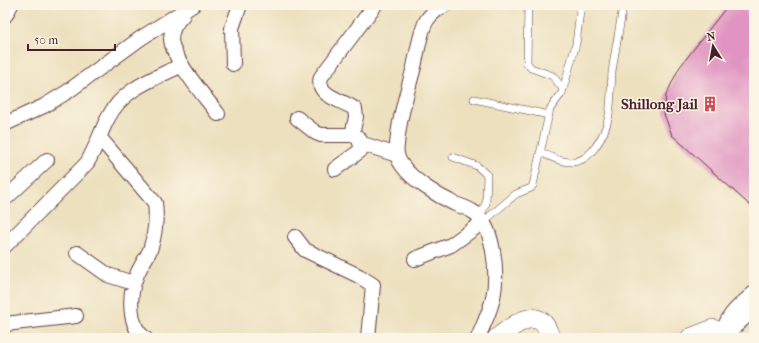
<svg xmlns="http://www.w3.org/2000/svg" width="759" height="343" viewBox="0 0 759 343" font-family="'IM FELL French Canon',serif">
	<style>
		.building { fill: #e094c2 }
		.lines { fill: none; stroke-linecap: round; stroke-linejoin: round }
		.lane-casing { stroke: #623c41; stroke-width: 8 }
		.street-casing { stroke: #623c41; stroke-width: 16 }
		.secondary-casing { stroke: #623c41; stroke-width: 20 }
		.lane { stroke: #fff; stroke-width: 7 }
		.street { stroke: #fff; stroke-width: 14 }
		.secondary { stroke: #fff; stroke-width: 19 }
		.labels { text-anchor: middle; stroke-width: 3; stroke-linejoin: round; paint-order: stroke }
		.poi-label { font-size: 15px; font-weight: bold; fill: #4a1f2b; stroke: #fcf5e5; text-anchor: end }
	</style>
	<rect width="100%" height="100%" fill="#fcf5e5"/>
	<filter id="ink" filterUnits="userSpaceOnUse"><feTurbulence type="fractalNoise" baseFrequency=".025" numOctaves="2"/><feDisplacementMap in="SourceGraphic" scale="8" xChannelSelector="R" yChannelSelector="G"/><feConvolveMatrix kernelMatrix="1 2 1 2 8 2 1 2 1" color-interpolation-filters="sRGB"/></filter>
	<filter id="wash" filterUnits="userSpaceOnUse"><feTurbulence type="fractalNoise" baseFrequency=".012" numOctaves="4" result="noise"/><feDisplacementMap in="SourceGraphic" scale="16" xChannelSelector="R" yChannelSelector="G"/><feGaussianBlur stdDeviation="0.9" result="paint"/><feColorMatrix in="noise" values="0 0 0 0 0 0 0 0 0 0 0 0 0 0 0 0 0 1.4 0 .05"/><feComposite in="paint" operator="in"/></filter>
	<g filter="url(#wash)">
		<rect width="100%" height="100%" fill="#ece0be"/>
		<g id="blocks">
			<!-- building -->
			<path class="building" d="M728,5h26v204l-82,-74 -8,-21 2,-19 13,-27z"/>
		</g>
	</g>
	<g filter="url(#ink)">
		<use href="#blocks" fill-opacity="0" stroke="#623c41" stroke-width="1"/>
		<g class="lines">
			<defs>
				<path id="lane" d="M528,5l-1,58 4,5 22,8 10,13
					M474,99l75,16
					M540,152c11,5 26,13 38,9 8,-2 14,-9 18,-15 17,-23 14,-47 16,-74 3,-22 8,-45 11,-67
					M453,157l24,9 10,9 -1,28 -6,14
					M483,222l33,-28 15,-6 2,-3 17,-76 12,-16 14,-49 4,-33 -2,-6"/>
				<path id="street" d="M445,5c-9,4 -18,12 -21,21 -5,13 -7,28 -10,41 -7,26 -15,51 -17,78 -1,6 0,14 5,20 10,15 36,31 53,39 6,2 12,4 17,7 23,13 26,64 21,87 -3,14 -10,27 -15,40
					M183,15c-6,6 -12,14 -12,24 1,20 35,59 47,75
					M5,16l6,-11
					M233,64l-1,-36 8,-23
					M297,118l19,15 5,2h31l7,3 3,9 -2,4 -25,18
					M5,124l39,-18 23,-14 74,-54 52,-33
					M352,135l4,-18 -1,-8c-12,-9 -40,-13 -34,-32l54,-72
					M100,138l55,65c2,14 0,33 -5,47 -4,9 -11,18 -14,27 -7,17 -8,50 9,61
					M360,143l37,12
					M5,199l42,-39
					M295,237l10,13 54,26 14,9 -5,53
					M5,246l82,-83c9,-15 13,-30 21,-45 15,-30 46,-39 74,-53
					M77,253l31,22 25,8
					M415,259l36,-14 32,-23
					M5,324l71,-8
					M723,337c1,-21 17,-32 31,-44
					M726,338l4,-7 24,-22"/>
				<path id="secondary" d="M497,338c18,-14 45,-36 53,0
					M690,338l23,-9 5,2 5,7"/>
			</defs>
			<!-- lane casing -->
			<use href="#lane" class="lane-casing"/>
			<!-- street casing -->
			<use href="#street" class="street-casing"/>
			<!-- secondary casing -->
			<use href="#secondary" class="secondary-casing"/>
			<!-- lane -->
			<use href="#lane" class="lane"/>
			<!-- street -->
			<use href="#street" class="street"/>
			<!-- secondary -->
			<use href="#secondary" class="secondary"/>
		</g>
	</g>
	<!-- icons -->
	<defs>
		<symbol id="building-bare" viewBox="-9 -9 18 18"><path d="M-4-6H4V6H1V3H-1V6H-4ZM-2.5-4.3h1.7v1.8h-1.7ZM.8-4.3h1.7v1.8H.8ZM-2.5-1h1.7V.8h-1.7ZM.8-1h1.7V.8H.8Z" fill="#d1495b" stroke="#fcf5e5" stroke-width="2.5" paint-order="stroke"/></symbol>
	</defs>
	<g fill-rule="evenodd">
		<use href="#building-bare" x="699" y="93" width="22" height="22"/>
	</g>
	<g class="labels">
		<!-- poi labels -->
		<g class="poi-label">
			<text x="698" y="109">Shillong Jail</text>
		</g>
	</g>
	<!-- margin -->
	<rect width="759" height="343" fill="none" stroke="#fcf5e5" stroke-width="20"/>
	<!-- north arrow -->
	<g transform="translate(713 46) rotate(349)" stroke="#fcf5e5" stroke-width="3" paint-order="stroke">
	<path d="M0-3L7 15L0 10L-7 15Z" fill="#4a1f2b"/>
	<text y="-6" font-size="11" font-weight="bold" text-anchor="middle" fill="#4a1f2b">N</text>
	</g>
	<!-- scale -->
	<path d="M28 44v6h87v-6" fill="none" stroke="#4a1f2b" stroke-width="2"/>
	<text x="34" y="44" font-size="12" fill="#4a1f2b" stroke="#fcf5e5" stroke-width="3" paint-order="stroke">50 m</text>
</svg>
